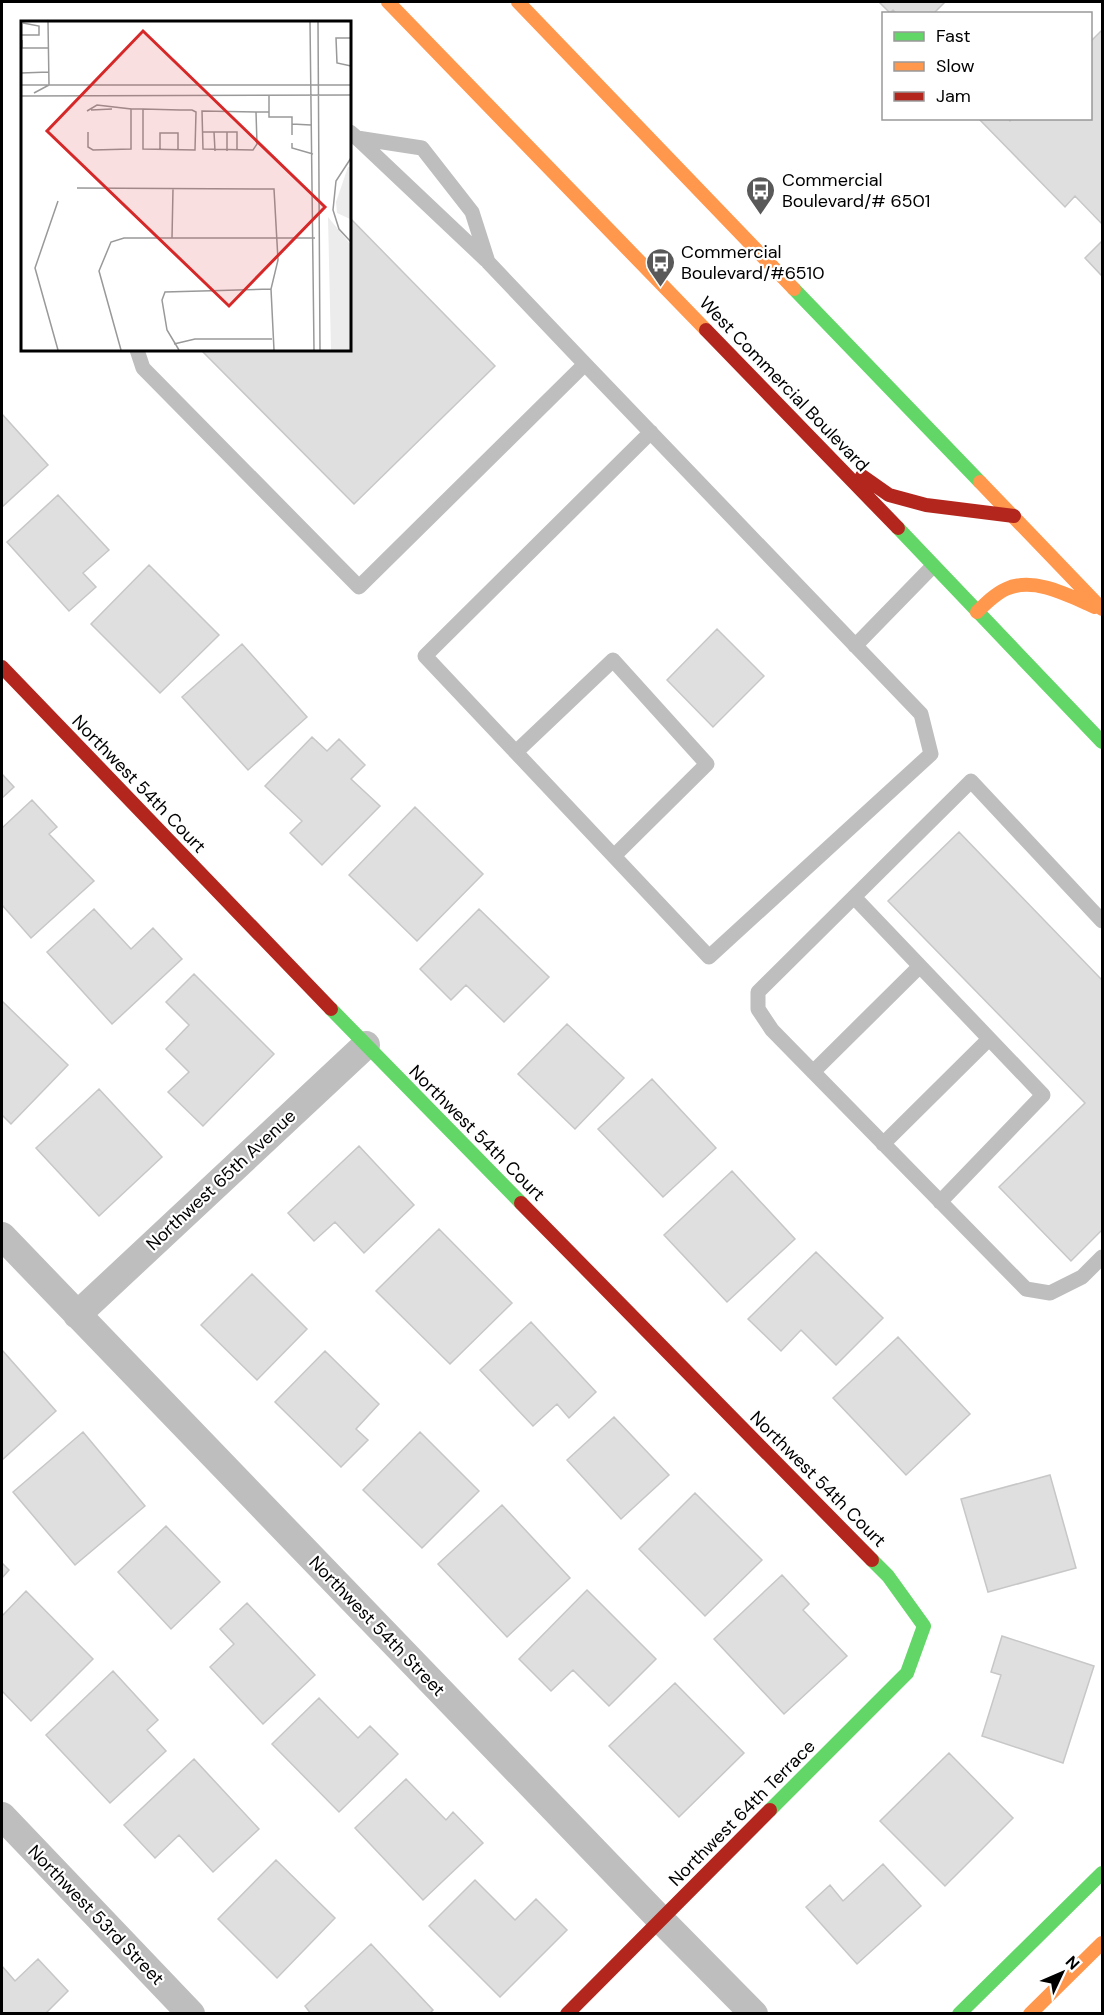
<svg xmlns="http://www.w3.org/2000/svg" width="1104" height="2015" viewBox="0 0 1104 2015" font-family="'DM Sans',sans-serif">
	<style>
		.building { fill: #dfdfdf; stroke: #c7c7c7; stroke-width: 1.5 }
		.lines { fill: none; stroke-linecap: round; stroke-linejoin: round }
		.lane { stroke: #bebebe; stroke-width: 15 }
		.street { stroke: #bebebe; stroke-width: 28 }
		.fast { stroke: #63d668; stroke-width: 14 }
		.slow { stroke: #ff974d; stroke-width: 14 }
		.jam { stroke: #b3261e; stroke-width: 14 }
		.labels { text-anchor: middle; stroke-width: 4.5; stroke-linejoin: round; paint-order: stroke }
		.poi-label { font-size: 18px; fill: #000; stroke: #fff; text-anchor: start }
		.street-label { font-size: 18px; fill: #000; stroke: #fff }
		.inset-road { fill: none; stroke: #999; stroke-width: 1.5 }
		.view { fill: #d62828; fill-opacity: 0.15; stroke: #d62828; stroke-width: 3 }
		.inset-edge { fill: none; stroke: #000; stroke-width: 3 }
	</style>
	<rect width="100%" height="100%" fill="#fff"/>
	<!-- building -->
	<path class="building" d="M879,2h66l-12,12h-36l-4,-4 -3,3z
		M1102,30v194l-27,-28 -10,11 -87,-89h30l2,3 2,-3h78v-76z
		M350,218l145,148 -141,138 -153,-154h149z
		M1102,241v35l-17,-18z
		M2,414l46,51 -46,42z
		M58,495l51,55 -26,23 13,14 -27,24 -62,-69z
		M149,565l70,70 -59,58 -69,-69z
		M717,629l47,47 -51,51 -46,-47z
		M242,644l65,73 -59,53 -66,-73z
		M312,737l15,14 12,-12 26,26 -14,14 29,27 -58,59 -32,-32 12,-12 -37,-35z
		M2,774l12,13 -12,11z
		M32,800l25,27 -8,7 45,47 -63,57 -29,-33v-77z
		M415,807l68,67 -66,67 -68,-66z
		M959,832l143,148v250l-31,31 -72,-74 86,-84 -197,-202z
		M94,909l37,40 22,-21 29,31 -70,65 -65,-72z
		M479,909l70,68 -45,45 -38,-37 -15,15 -31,-31z
		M194,974l80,80 -71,72 -35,-34 21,-20 -23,-23 23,-24 -23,-23z
		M2,1001l66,64 -57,59 -9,-9z
		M567,1024l57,54 -49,51 -57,-55z
		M652,1079l64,69 -53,49 -65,-68z
		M99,1089l63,68 -63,59 -63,-68z
		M359,1146l55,59 -50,48 -29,-31 -21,19 -26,-28z
		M732,1171l63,68 -68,63 -63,-67z
		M439,1229l73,74 -62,61 -74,-73z
		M816,1252l67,66 -47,47 -35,-35 -20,21 -33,-32z
		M252,1274l55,55 -50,51 -56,-55z
		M531,1322l65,70 -27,26 -12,-14 -24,22 -53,-56z
		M898,1337l72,77 -64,61 -73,-77z
		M2,1350l54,61 -54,49z
		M325,1351l54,53 -23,25 12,11 -27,27 -66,-65z
		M614,1417l55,58 -48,44 -54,-59z
		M83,1432l62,74 -70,59 -62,-73z
		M420,1432l59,59 -57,57 -59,-58z
		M1050,1475l26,93 -88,24 -27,-93z
		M695,1493l67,67 -57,56 -66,-67z
		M502,1505l68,73 -63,59 -69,-73z
		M166,1526l54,56 -49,47 -53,-57z
		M2,1563l7,7 -7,8z
		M782,1575l27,29 -6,6 44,46 -63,58 -70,-75z
		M587,1590l69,69 -47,47 -36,-36 -22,21 -32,-32z
		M26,1591l67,68 -62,62 -29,-30v-75z
		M247,1603l68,72 -52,49 -53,-57 24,-23 -14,-15z
		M1002,1636l92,30 -31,97 -81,-27 19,-61 -10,-3z
		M113,1671l45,49 -11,10 19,21 -56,52 -64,-68z
		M675,1683l69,70 -65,64 -70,-71z
		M319,1698l39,40 12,-12 28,28 -59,58 -67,-68z
		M949,1753l64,65 -68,68 -65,-65z
		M194,1759l65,70 -46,43 -34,-37 -24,23 -31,-33z
		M406,1779l40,41 7,-8 30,31 -60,57 -68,-72z
		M276,1860l59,58 -58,60 -59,-59z
		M883,1864l38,42 -64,58 -51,-57 24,-22 13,16z
		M475,1880l40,40 21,-21 31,31 -67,67 -71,-71z
		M371,1944l62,66 -4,4h-118l-6,-8z
		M38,1959l30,32 -23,23h-43v-48l13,15z"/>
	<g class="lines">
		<!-- lane -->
		<path class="lane" d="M357,138l129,122
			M137,350l6,18 216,219 226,-223 -97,-102 -16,-50 -50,-64 -65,-10 -7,-6
			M585,364l336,350 10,40 -222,203 -284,-301 226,-224
			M855,646l78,-80
			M516,752l97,-92 94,104 -93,92
			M854,897l189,198 -103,107
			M1102,921l-131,-140 -213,211v17l14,21 254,259 24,4 32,-16 20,-20
			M813,1072l107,-106
			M883,1144l106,-105"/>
		<!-- street -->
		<path class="street" d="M2,1236l659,684 93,94
			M77,1315l289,-270
			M2,1816l189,198"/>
		<!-- fast -->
		<path class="fast" d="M794,289l186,193
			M898,528l204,214
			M331,1009l190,194
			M770,1810l137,-137 17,-47 -36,-50 -16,-16
			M959,2014l143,-141"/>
		<!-- slow -->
		<path class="slow" d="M388,2l318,328
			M518,2l276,287
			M980,482l122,127
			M977,612c9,-9 18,-18 29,-23 28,-13 64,7 89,18
			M1030,2014l72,-71"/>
		<!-- jam -->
		<path class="jam" d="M706,330l192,198
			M862,476l27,19 37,10 88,11
			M2,667l329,342
			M521,1203l351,357
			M567,2014l203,-204"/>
	</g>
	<!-- icons -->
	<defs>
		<symbol id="bus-pin" viewBox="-11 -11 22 30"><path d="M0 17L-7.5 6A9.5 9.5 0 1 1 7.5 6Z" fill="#595959" stroke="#fff"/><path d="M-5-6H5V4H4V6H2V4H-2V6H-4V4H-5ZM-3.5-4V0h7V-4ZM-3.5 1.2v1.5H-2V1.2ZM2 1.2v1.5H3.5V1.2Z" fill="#fff"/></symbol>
	</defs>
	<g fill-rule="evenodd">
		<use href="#bus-pin" x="744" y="174" width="33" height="45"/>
		<use href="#bus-pin" x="644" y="246" width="33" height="45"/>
	</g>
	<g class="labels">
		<!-- poi labels -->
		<g class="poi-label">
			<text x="782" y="186">Commercial<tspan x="782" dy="21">Boulevard/# 6501</tspan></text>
			<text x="681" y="258">Commercial<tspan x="681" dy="21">Boulevard/#6510</tspan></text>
		</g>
		<!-- street labels -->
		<g class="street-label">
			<text transform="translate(784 384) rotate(46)" y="6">West Commercial Boulevard</text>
			<text transform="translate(139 784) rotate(46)" y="6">Northwest 54th Court</text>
			<text transform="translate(477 1133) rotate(45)" y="6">Northwest 54th Court</text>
			<text transform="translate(221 1180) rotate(-43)" y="6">Northwest 65th Avenue</text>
			<text transform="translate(818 1479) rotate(45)" y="6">Northwest 54th Court</text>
			<text transform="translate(377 1626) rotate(46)" y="6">Northwest 54th Street</text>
			<text transform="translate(742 1813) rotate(-45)" y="6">Northwest 64th Terrace</text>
			<text transform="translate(96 1915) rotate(46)" y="6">Northwest 53rd Street</text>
		</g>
	</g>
	<!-- overview -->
	<g transform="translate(21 21)">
		<rect width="330" height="330" fill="#fff"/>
		<path d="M327,146h3l-1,52 -13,-6 -1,-11zM307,196l23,28v105h-20z" fill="#ececec"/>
		<path class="inset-road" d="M289,1l4,328M297,1l2,328M0,14h18v-9l-16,-3M330,17h-15l1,25 14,3M1,19v8h26M0,52l28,-1M0,64h330M13,72l15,-8 -1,-63M0,75l330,-1M248,75v21h23v18M110,88h12l37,1h12l4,2 -1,38 -52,-1v-40M70,89l21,-1M66,90l10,-6 34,4v40l-38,1 -5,-3v-15M235,91l1,32 -4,6 -50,-1 -1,-38 54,1h13M271,103l19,1M181,111h35v18M193,111l1,19M206,111v19M271,122v5l21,6M139,129v-17h18v17M330,137l-15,23 -3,29 6,19 12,13M56,167l197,1 4,71 -7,29 3,61M37,180l-23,67 23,82M151,217l1,-49M153,323l21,-5h77M100,329l-22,-79 12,-29 13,-4h191M158,329l-12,-20 -5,-30 3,-8 106,-3"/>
		<path class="view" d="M122,10l182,176 -96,99 -182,-175z"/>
		<rect width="330" height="330" class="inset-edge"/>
	</g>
	<!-- border -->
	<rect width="1104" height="2015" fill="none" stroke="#000000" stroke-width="6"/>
	<!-- legend -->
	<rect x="882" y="12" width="210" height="108" fill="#ffffff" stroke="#999999" stroke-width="1.5"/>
	<rect x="894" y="32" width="30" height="9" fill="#63d668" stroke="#999999" stroke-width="1.5"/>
	<text x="936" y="42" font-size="18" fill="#000000">Fast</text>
	<rect x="894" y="62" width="30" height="9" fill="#ff974d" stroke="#999999" stroke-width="1.5"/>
	<text x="936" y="72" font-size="18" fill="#000000">Slow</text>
	<rect x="894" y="92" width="30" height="9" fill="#b3261e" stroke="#999999" stroke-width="1.5"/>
	<text x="936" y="102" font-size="18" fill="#000000">Jam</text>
	<!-- north arrow -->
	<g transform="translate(1062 1973) rotate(46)" stroke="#ffffff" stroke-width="4.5" paint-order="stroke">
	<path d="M0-4.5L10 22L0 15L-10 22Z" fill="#000000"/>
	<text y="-9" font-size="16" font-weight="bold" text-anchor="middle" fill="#000000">N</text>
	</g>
</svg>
